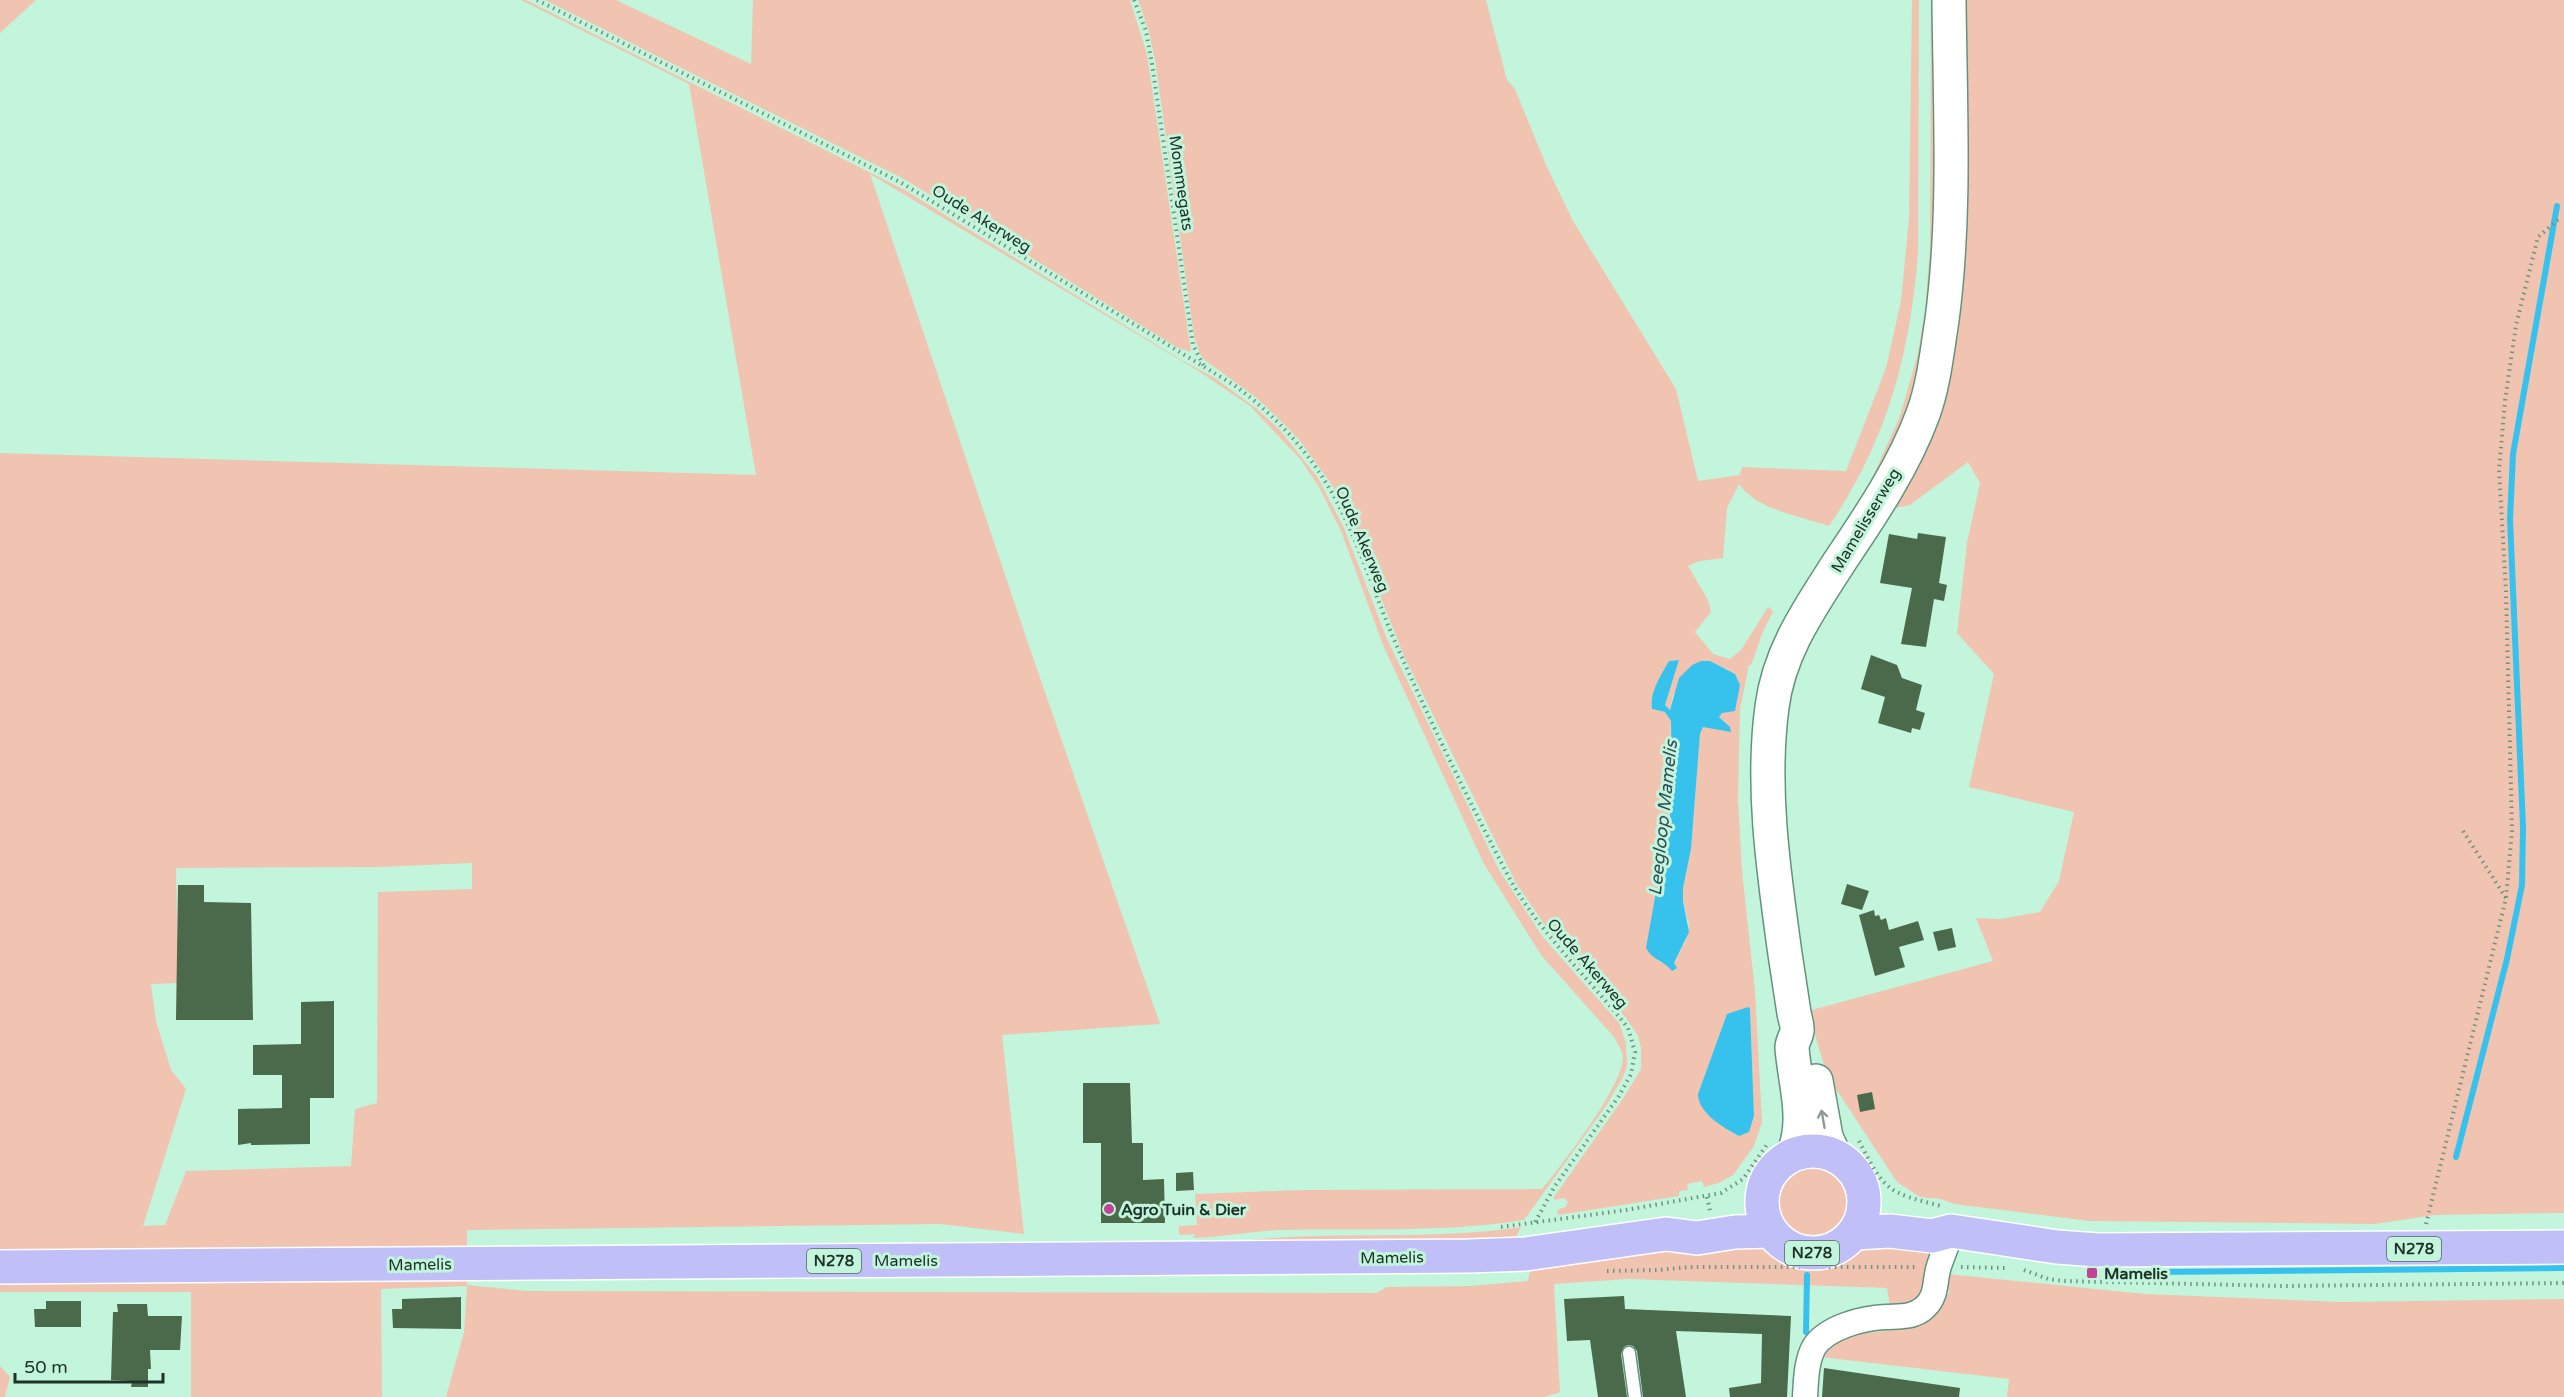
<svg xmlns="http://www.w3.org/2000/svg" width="2564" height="1397" viewBox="0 0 2564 1397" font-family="'Varela Round',sans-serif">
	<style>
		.green { fill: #f1c4b1; fill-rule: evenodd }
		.water { fill: #37c1ed }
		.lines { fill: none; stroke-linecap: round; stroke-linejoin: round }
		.stream { stroke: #37c1ed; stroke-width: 6 }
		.building { fill: #4b6a4b }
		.lane-casing { stroke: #64937d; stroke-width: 15 }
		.street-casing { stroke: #64937d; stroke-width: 27 }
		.secondary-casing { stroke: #64937d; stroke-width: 36 }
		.primary-casing { stroke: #fff; stroke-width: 36 }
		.path { stroke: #6f9281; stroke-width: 4; stroke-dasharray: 1.5 4.5; stroke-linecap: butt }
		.lane { stroke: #fff; stroke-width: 12 }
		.street { stroke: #fff; stroke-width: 24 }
		.secondary { stroke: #fff; stroke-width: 33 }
		.primary { stroke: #c1bff7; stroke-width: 33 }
		.oneway { stroke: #8e9894 }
		.poi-dot { fill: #bf4495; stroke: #c2f5dc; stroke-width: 2 }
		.labels { text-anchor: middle; stroke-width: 6; stroke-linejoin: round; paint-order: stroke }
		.shield { fill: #c2f5dc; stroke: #4f6c5f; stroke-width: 1.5 }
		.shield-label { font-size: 15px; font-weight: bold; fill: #1e3229 }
		.street-label { font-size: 16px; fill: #1e3229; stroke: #c2f5dc }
		.poi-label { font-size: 16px; font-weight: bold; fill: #1e3229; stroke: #c2f5dc; text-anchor: start }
		.water-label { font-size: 18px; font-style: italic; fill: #304c57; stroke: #c2f5dc }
	</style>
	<rect width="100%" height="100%" fill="#c2f5dc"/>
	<!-- green -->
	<path class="green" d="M0,0h36l-36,33z
		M521,0h5l377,189 280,172 32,17 42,31 23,21 38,48 26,50 43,111 112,231 43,66 77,87 7,20 1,24 -4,10 -17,29 -82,114c-81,13 -162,8 -244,10 -29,1 -57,7 -87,8l2,-4 -16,1v-9l18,-1 -2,-31 107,-4 240,-1c20,-24 80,-102 81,-131 0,-8 -6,-14 -9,-21l-73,-82 -57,-91 -101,-219 -42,-114 -22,-44 -18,-27 -51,-54 -50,-34 -330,-198 158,469 132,381 -158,11 22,199 -84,-10 -473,6v55l59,6 850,2 11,-6 83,-1 58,-5 3,-16 188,-22 52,2 12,9 20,6h22l50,-21 56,4 -8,54 -12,9 -21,1 -3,-19 -259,-9 -74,5 6,108 -15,5h-1099l18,-65 3,-46 -86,3 1,108h-191v-105h-191v-839l756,22 -67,-391zM472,863v26l-94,3 -1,211 -22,6 -4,57 -165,5 -21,54 -22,1 43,-137 -15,-19 -15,-49 -5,-37 27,-1 -2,-115 204,-1z
		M545,0h71l135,64 2,-64h377l17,54 44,298 -13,-4 -274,-169z
		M1138,0h348l21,80 8,9 32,78 26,54 103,168 22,92 42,-6 2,-8 104,4 40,-103 15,-67 8,-82 3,-219h7l-1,253c-8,102 -31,188 -89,273 -29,-10 -72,-16 -90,-42l-12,24 -4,50 -23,3 -12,5 20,34 3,12 -16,20 18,22 17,5 11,-9 27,-43 5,4 -11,23 -11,31h-2l-9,44 -2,89 4,73 13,120 7,131 -8,24 -21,29 -14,8 -15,4 -2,-6 -15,3 1,6 -9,1v5l-121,19 -1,-3 2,-3 6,-2 3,-5 -4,-4 -10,2v-3l70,-100 17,-28v-21l-3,-12 -12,-18 -77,-87 -33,-48 -112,-227 -55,-139 -17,-32 -32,-44 -16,-17 -26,-25 -52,-38 -6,-7 -6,-18 -39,-276 -6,-28zM1679,660l-14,45 5,5 3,-15 28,-34h9l25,13 5,11 -5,25 -13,3 -3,4 5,4 -21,6 -3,7 -9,115 -8,39v13l6,24 -3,15 -12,23 -5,3 -10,-5 -12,-13 26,-156 -3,-38 1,-33 -6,-9 -13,-3c-3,-15 10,-34 17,-48zM1750,1009l4,107 -2,7 -13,13c-15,-8 -41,-24 -41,-42l29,-79z
		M1931,0h7v281l-34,152 -39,61 35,-78 18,-63 7,-43 5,-62z
		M1960,0h604v1213l-129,2 -60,9 -286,-3 -135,-17 -13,-5 -21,-2 -23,-15 -61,-93 -12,-24 -16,-54 185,-50 -17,-43 24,1 40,-7 19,-31 15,-69 -105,-25 25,-113 -37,-41 10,-90 13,-60 -12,-21 -58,43 -19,4 44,-80 18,-70 8,-137z
		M1777 1203a36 36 0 1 1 72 0a36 36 0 1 1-72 0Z
		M1521,1227l-6,12 -282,3c96,-13 192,0 288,-15z
		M1947,1274l198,20 196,8 223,-3v98h-557l2,-18 -188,-22 15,-15 23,-8 35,-4 32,-10 23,-27z
		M0,1366l10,11 -5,20h-5z"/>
	<!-- water -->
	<path class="water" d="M1679,660l-14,45 5,5 9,-32 13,-13 9,-4h9l25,13 5,11 -5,26 -13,2 -3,4 11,10 1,5 -28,-5 -3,7 -9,115 -8,39v13l6,31 -15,31 3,5 -5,3c-7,-10 -20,-11 -26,-23l26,-145 -1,-82 -6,-9 -13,-3c-3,-16 9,-34 17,-48z
		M1748,1007l2,2 4,107 -5,16 -10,4c-15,-8 -41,-23 -41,-42l29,-80z"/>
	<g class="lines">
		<!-- stream -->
		<path class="stream" d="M2456,1157l51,-198 15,-74 1,-58 -13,-308 3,-65 44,-248
			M2154,1272l410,-4
			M1806,1332l1,-57"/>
	</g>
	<!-- building -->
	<path class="building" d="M1918,533l28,4 -7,46 8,2 -3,16 -10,-2 -8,48 -25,-3 11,-56 -32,-5 9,-49 28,5z
		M1871,655l26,10 5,13 20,7 -6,25 9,3 -5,17 -8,-2 -1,5 -33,-10 7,-26 -24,-8z
		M1847,884l22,7 -7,19 -21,-6z
		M178,885h26v17l47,1 2,117h-77z
		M1874,910l1,6 4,-1 2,5 5,-2 3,12 29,-9 6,19 -25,7 6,20 -30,9 -16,-61z
		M1952,928l4,19 -18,4 -5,-19z
		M334,1001v97h-24v46l-59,1v-2l-13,2v-36l44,-1v-33h-29v-30l48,-1v-42z
		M1083,1083h47l2,60h11v37l21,-1 1,44h-64v-80h-18z
		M1872,1092l3,17 -15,3 -3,-17z
		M1193,1172l1,18 -18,1v-18z
		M1624,1296l1,13 166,7 -4,81h-57l-1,-9 32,-5 1,-49 -86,-3 10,66h-43l-6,-46 -4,-5 -5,-1 -4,2 -3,7 6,43h-29l-8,-57 -23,1 -3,-42z
		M461,1297v32l-68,-1 -1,-19h10v-10z
		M46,1301h35v26h-46l-1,-18h12z
		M117,1304h30l1,12h34l-2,34h-30l1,19h-3v18h-17l1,-6 -21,-1 2,-68h5z
		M1824,1368l136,20 -1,9h-137z"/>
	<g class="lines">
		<defs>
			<path id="lane" d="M1629,1353l6,44"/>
			<path id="street" d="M1805,1397c1,-16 1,-35 9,-50 13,-20 49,-29 71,-30 13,-1 28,1 39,-9 14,-12 10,-27 15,-42 4,-12 9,-22 12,-35"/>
			<path id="secondary" d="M1816,1081l10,56 8,18
				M1793,1155c15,-35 2,-70 -1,-107 0,-7 4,-10 5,-17 1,-5 -2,-12 -3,-18 -3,-19 -6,-39 -9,-59 -11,-80 -24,-166 -13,-247 7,-56 38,-99 68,-146 31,-46 64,-95 83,-147 11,-30 14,-63 19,-94 14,-106 8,-213 7,-320"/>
			<path id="primary" d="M1762 1202a51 51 0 1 1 102 0a51 51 0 1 1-102 0Z
				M1854,1233l36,-2 42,5 19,-5 106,16 41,3 466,-3
				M0,1267l1469,-11 57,-2 140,-20 31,4 38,-6 36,-1"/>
		</defs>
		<!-- lane casing -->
		<use href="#lane" class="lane-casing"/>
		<!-- street casing -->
		<use href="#street" class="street-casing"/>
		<!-- secondary casing -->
		<use href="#secondary" class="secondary-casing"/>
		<!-- primary casing -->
		<use href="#primary" class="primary-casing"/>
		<!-- path -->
		<path class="path" d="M537,0l363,182 334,203c44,32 82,74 106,123 23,46 38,96 59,143 35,78 72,155 112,230 32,56 78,97 117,147l7,24 -4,22 -12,22 -64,90 -21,38
			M1134,0l12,31 6,33 41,281 11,21
			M2463,831l43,67
			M1859,1141c26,50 27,51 82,65
			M1707,1197l3,14
			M2426,1224l80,-326 6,-68 -6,-238 -7,-122 6,-69 11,-76 22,-88 23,-20
			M1501,1227l125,-17 95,-17 22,-14 25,-36
			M1961,1267l46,1
			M2024,1270l24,9 15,2 219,5 282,-3
			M1607,1271l51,-1 31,-3h228"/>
		<!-- lane -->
		<use href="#lane" class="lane"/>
		<!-- street -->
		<use href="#street" class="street"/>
		<!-- secondary -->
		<use href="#secondary" class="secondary"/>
		<!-- primary -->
		<use href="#primary" class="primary"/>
	</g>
	<!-- one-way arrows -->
	<defs><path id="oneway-shaft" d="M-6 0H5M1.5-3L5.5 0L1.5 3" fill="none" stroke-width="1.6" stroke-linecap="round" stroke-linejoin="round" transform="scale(1.5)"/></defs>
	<use class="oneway" href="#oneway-shaft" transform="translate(1823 1119) rotate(-100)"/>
	<!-- markers -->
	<g class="poi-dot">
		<circle cx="1109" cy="1209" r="6"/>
		<rect x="2086" y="1267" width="12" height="12" rx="3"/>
	</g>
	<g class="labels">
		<!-- shield labels -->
		<g class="shield">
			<rect x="2387" y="1237" width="54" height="24" rx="4.5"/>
			<rect x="1785" y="1241" width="54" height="24" rx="4.5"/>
			<rect x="807" y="1249" width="54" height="24" rx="4.5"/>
		</g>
		<g class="shield-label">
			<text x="2414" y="1254">N278</text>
			<text x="1812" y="1258">N278</text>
			<text x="834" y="1266">N278</text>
		</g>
		<!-- street labels -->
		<g class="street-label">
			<text transform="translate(1182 183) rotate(82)" y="6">Mommegats</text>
			<text transform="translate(982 218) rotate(32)" y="6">Oude Akerweg</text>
			<text transform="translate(1865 520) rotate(-59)" y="6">Mamelisserweg</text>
			<text transform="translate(1363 539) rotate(67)" y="6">Oude Akerweg</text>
			<text transform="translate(1588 963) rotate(49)" y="6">Oude Akerweg</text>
			<text transform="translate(1392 1257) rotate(-1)" y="6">Mamelis</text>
			<text x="906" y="1266">Mamelis</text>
			<text transform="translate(420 1264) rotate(-1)" y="6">Mamelis</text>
		</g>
		<!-- poi labels -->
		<g class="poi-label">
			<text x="1121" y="1215">Agro Tuin &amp; Dier</text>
			<text x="2104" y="1279">Mamelis</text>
		</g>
		<!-- water labels -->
		<g class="water-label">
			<text transform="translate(1663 818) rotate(-84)" y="6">Leegloop Mamelis</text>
		</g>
	</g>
	<!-- scale -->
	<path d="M15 1373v9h148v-9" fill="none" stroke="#1e3229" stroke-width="3"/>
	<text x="24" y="1373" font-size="18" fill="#1e3229" stroke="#c2f5dc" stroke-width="4.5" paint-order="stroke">50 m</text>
</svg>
